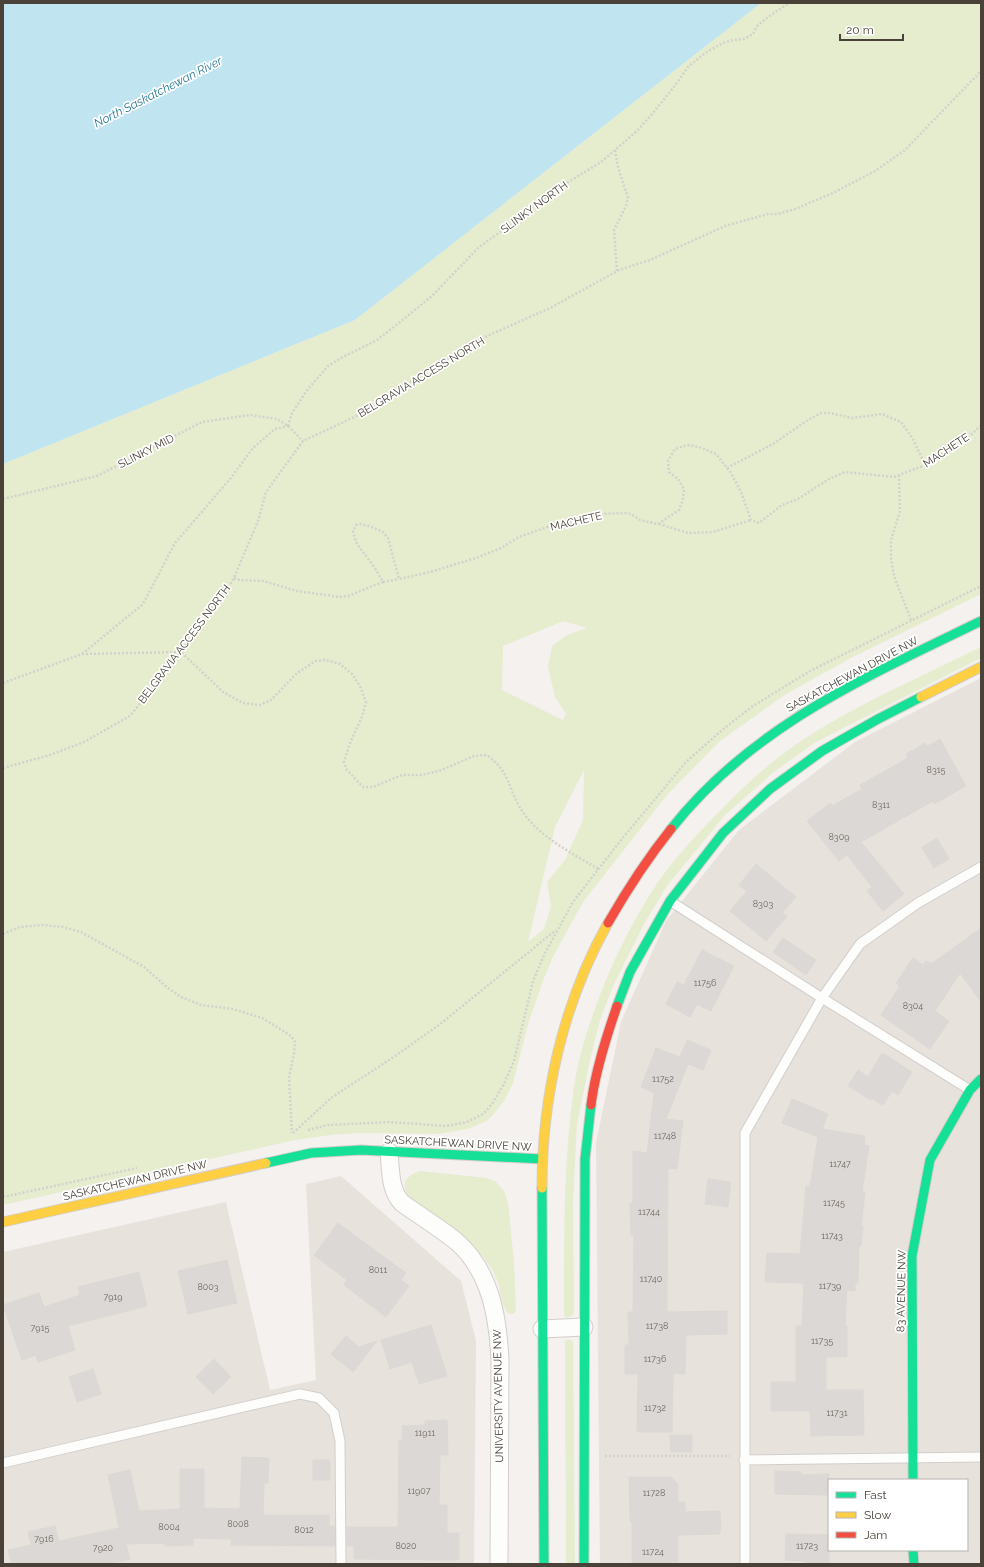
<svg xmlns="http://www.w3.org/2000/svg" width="984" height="1567" viewBox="0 0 984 1567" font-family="Raleway,sans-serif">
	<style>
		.residential { fill: #e7e2dc; fill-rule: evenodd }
		.green { fill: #e6edcf; fill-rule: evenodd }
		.water { fill: #c0e4f0 }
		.building { fill: #dcd8d5; stroke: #dcd8d4 }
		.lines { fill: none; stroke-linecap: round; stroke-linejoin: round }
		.lane-casing { stroke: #d2cecb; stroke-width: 11 }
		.street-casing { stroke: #d2cecb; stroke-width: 19 }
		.fast-casing { stroke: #d4cec6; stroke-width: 11 }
		.slow-casing { stroke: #d4cec6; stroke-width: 11 }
		.jam-casing { stroke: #d4cec6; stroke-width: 11 }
		.path { stroke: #d3d1cc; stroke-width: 2.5; stroke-dasharray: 2 2; stroke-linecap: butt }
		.lane { stroke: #fdfdfc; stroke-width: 9 }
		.street { stroke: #fdfdfc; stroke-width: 17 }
		.fast { stroke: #16e098; stroke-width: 9 }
		.slow { stroke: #ffcf43; stroke-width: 9 }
		.jam { stroke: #f24e42; stroke-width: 9 }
		.labels { text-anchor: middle; stroke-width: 3.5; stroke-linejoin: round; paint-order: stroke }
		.number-label { font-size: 9px; fill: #706862 }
		.street-label { font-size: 11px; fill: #4a4139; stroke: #fff }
		.water-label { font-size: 12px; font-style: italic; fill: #2a7a97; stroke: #fff }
	</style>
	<rect width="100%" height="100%" fill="#f4f1ee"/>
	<!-- residential -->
	<path class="residential" d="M981,678v886h-381l-4,-421 25,-121 45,-101 73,-91 116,-88zM829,1480h138v70h-138z
		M341,1176l120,105 15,60 -2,223h-471v-312l223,-50 44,188 46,-10 -10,-196z"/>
	<!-- green -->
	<path class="green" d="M761,3h220v591l-128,63 -67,37 -66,47 -53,54 -84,107 -30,55 -9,21 -15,43 -16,62 -9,18 -12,15 -6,5 -18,8 -30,5 -81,-1 -26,2 -36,5 -292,65v-741l352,-144zM563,621l24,7 -20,7 -15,11 -4,21 7,30 11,17 -3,6 -61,-30 1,-44zM584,770l-1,50 -18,40 -18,22 4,25 -7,22 -16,13 27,-115z
		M981,647v11l-165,84 -41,29 -50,44 -58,71 -23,38 -30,60 -14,36 -10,40 -13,65 -4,75 1,114 -6,4 -4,-2c0,-76 -1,-153 10,-228 3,-24 10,-48 18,-71 16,-47 38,-93 66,-135 18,-25 38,-47 59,-68 31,-33 64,-62 103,-85 51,-31 107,-55 161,-82z
		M420,1171l67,7 9,4 8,9 4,12 6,59 2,49 -3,3h-4c-8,-8 -8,-21 -11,-32 -2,-5 -5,-12 -9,-17 -18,-28 -51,-46 -78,-65 -11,-14 -7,-24 9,-29z
		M567,1340h4l2,2 2,222h-9l-1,-223z"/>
	<!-- water -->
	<path class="water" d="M3,3h758l-406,317 -352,144z"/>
	<!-- building -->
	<path class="building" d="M940,739l26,47 -32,18 -1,-3 -72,41 43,52 -21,17 -16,-20 5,-4 -25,-32 -8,6 -32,-40 23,-18 2,3 30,-17 -2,-4 48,-27 -2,-4 19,-11 3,3z
		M937,838l12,21 -15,9 -12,-21z
		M756,864l40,33 -14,16 5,3 -21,25 -36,-30 17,-20 -8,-6z
		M981,928v74l-21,-29 -25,38 14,10 -19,28 -49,-34 19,-29 -4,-3 17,-25 10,7 3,-4 5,3z
		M783,938l33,22 -10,15 -33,-23z
		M702,950l32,16 -23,45 -14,-7 -7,13 -24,-13 11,-22 7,3z
		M687,1040l24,10 -8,20 -15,-6 -22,55 17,2 -6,48 -9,-1 -1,144 60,-1v23l-41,1 -1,39h-12l-1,58h-35l1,-58h-13v-29h4l-1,-33h5l1,-77h-3l-1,-32h3v-52l14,2 7,-60 -13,-6 15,-39 24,9z
		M882,1053l30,19 -14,23 -6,-4 -9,14 -12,-7v2l-23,-14 10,-16 10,7z
		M792,1099l36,15 -6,15 43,7 -1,9 5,1 -7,46h3l-4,34h2l-2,20h-2l-1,37h-3v8l-8,-1 -2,36h2v31h-21v33h37l1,45 -53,1 -1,-25h-39v-29h25v-56h6l2,-43 -39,-1 2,-29 33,1 6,-68h4l8,-49 -36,-14z
		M708,1179l23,3 -3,25 -23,-3z
		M338,1223l68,50 -5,7 8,6 -23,31 -42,-32 3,-5 -33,-25z
		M227,1260l10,43 -49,11 -10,-43z
		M139,1272l8,34 -79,20 7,24 -37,12 -2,-7 -14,5 -19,-55 36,-12 5,14 36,-12 -2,-8z
		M431,1325l16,51 -28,8 -7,-22 -22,7 -9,-29z
		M346,1336l13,11 18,-6 -24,31 -22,-18z
		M214,1359l17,18 -18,17 -17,-17z
		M93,1369l8,25 -24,8 -8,-25z
		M447,1420l1,35h-8l-1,50h8v28h12v27l-105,-1v-13h-7v-19h51l1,-87h3v-14l23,-1v-4z
		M670,1435h22v17h-21z
		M242,1457l27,1 -1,25h-4l-1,32h66v11h6v20l-104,-1v-6l-38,-1v7l-28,1 -1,-3 -38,1 4,15 -22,5h-96l-4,-14 23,-5 -3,-13 27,-6 4,15 60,-13 -11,-53 22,-5 9,41 41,-2v-40h24v39l36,1z
		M313,1460h17v20h-17z
		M775,1471l26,1v3l28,-1v21l-54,-1z
		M629,1477h42l7,7v18h7v10l35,-1 1,18h-1v5l-42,1v29h-46v-42h-2z
		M786,1534l43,1v29h-24v-3l-20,-1z"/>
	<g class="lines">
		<defs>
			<path id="lane" d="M670,901l152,97 148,92
				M744,1460l237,-3
				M3,1463l297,-69 19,4 15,15 6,28 1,123
				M745,1564v-431l77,-135 38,-54 58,-41 63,-36"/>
			<path id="street" d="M389,1152c2,17 0,37 13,51 18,13 38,25 55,39 34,30 41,76 43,119l-1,203
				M542,1329l42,-2"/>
			<path id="fast" d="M671,829c81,-103 195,-152 310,-208
				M617,1006l13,-34 40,-71 53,-68 47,-44 52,-38 56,-32 43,-22
				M266,1163l45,-10 50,-3 181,9
				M542,1188l2,376
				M913,1480l-1,-224 18,-96 40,-70 11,-11
				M913,1550l1,14
				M584,1564l1,-405 6,-54"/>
			<path id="slow" d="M921,697l60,-30
				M542,1188c0,-92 21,-185 66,-265
				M3,1222l263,-59"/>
			<path id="jam" d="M608,923c19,-33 39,-64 63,-94
				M591,1105c4,-33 15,-67 26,-99"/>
		</defs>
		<!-- lane casing -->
		<use href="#lane" class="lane-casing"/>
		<!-- street casing -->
		<use href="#street" class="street-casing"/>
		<!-- fast casing -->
		<use href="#fast" class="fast-casing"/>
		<!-- slow casing -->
		<use href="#slow" class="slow-casing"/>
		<!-- jam casing -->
		<use href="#jam" class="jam-casing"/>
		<!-- path -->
		<path class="path" d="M615,150l3,17 10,31 -2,8 -12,24 3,42
			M288,426l4,-13 16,-24 20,-23 13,-8 36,-18 18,-14 37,-30 47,-49 38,-27 32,-26 52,-32 14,-12 22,-19 15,-17 22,-27 14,-20 17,-14 18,-10 10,-3 11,-1 9,-5 4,-8 11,-9 21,-14
			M727,468l46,-24 35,-24 13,-7h9l22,5 30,-4 19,8 12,17 12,26
			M899,475l1,36 -9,29v18l3,18 17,44
			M3,499l94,-23 105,-54 48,-7 27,4 11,7 15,15
			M659,524l29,9 25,-1 38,-12
			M234,578l6,2 23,1 34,10 43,6 8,-1 35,-14 -8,-14 -18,-24 -4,-12 3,-7 4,-1 9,2 14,6 5,6 11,41 31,-7 46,-14 25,-10 18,-11 31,-11 36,-7 14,-5 25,-1 6,1 9,6 18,4 21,-14 4,-11 1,-10 -6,-10 -9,-7 -1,-11 7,-12 12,-4 12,2 17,7 15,19 10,19 10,28 8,3 23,-18 16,-6 31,-20 16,-7 49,5 31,-12 47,-31 9,-9
			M383,582l16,-3
			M82,654l99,-2 42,40 20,11 17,2 11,-5 25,-26 19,-13 11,-1 14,4 12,10 8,12 6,16 -4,15 -12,26 -6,19 3,8 16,17h10l29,-12h19l18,-4 35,-15 13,-1c23,18 20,29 32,51 17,30 52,46 79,63
			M3,683l79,-29 61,-50 32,-61 55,-64 23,-31 22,-19 13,-3
			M3,768l47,-13 34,-13 46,-26 51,-64 52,-72 25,-59 8,-29 37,-51 62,-29 65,-43 55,-32 67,-30 67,-37 31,-10 75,-34 43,-12h10l17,-5 38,-16 42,-22 30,-21 76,-79
			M3,934l17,-7 22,-2 21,2 18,5 63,35 24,21 13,9 20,8 32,4 29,9 15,9 14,9 4,6 -1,12 -5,23 3,56
			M308,1130l20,-5 61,-3 57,4 21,-4 16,-8 9,-10 12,-20 10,-23 19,-80 12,-28 28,-51 48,-62 65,-78 36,-32 31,-24 57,-35 171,-85
			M293,1133l38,-35 64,-42 44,-31 117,-95
			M3,1197l134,-29
			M605,1456h125"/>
		<!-- lane -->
		<use href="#lane" class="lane"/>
		<!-- street -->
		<use href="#street" class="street"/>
		<!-- fast -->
		<use href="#fast" class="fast"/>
		<!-- slow -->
		<use href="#slow" class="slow"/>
		<!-- jam -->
		<use href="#jam" class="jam"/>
	</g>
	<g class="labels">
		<!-- number labels -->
		<g class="number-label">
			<text x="936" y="773">8315</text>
			<text x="881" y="808">8311</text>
			<text x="839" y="840">8309</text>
			<text x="763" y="907">8303</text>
			<text x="705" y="986">11756</text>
			<text x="913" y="1009">8304</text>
			<text x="663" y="1082">11752</text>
			<text x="665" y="1139">11748</text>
			<text x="840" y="1167">11747</text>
			<text x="834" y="1206">11745</text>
			<text x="649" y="1215">11744</text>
			<text x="832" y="1239">11743</text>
			<text x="378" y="1273">8011</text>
			<text x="651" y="1282">11740</text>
			<text x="830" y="1289">11739</text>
			<text x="208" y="1290">8003</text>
			<text x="113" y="1300">7919</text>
			<text x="657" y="1329">11738</text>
			<text x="40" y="1331">7915</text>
			<text x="822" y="1344">11735</text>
			<text x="655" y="1362">11736</text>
			<text x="655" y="1411">11732</text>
			<text x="837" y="1416">11731</text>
			<text x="425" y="1436">11911</text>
			<text x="419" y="1494">11907</text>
			<text x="654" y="1496">11728</text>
			<text x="238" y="1527">8008</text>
			<text x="169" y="1530">8004</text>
			<text x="304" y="1533">8012</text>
			<text x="44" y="1542">7916</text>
			<text x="406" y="1549">8020</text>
			<text x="807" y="1549">11723</text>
			<text x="103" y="1551">7920</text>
			<text x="653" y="1555">11724</text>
		</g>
		<!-- street labels -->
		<g class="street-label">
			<text transform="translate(534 207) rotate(-36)" y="4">SLINKY NORTH</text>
			<text transform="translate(421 377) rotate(-31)" y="4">BELGRAVIA ACCESS NORTH</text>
			<text transform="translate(946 450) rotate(-33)" y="4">MACHETE</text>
			<text transform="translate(146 451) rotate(-27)" y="4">SLINKY MID</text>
			<text transform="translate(576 521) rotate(-13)" y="4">MACHETE</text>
			<text transform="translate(184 644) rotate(-53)" y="4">BELGRAVIA ACCESS NORTH</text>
			<text transform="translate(852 674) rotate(-28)" y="4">SASKATCHEWAN DRIVE NW</text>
			<text transform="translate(458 1143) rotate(3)" y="4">SASKATCHEWAN DRIVE NW</text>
			<text transform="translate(135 1180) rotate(-13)" y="4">SASKATCHEWAN DRIVE NW</text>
			<text transform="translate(901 1291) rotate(-89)" y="4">83 AVENUE NW</text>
			<text transform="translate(498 1396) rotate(-91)" y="4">UNIVERSITY AVENUE NW</text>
		</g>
		<!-- water labels -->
		<g class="water-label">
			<text transform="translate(158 92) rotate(-27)" y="4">North Saskatchewan River</text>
		</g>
	</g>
	<!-- border -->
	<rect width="984" height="1567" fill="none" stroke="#4a4139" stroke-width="8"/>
	<!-- legend -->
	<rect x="828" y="1479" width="140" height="72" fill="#ffffff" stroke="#b7b3b0"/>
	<rect x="836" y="1492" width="20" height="6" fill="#16e098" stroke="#b7b3b0"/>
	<text x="864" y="1499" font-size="12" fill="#4a4139">Fast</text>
	<rect x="836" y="1512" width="20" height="6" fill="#ffcf43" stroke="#b7b3b0"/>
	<text x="864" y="1519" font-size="12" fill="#4a4139">Slow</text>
	<rect x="836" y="1532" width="20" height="6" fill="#f24e42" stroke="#b7b3b0"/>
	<text x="864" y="1539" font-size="12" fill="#4a4139">Jam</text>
	<!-- scale -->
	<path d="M840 34v6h63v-6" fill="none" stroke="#4a4139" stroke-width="2"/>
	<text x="846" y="34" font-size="12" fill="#4a4139" stroke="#ffffff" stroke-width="3" paint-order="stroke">20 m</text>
</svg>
